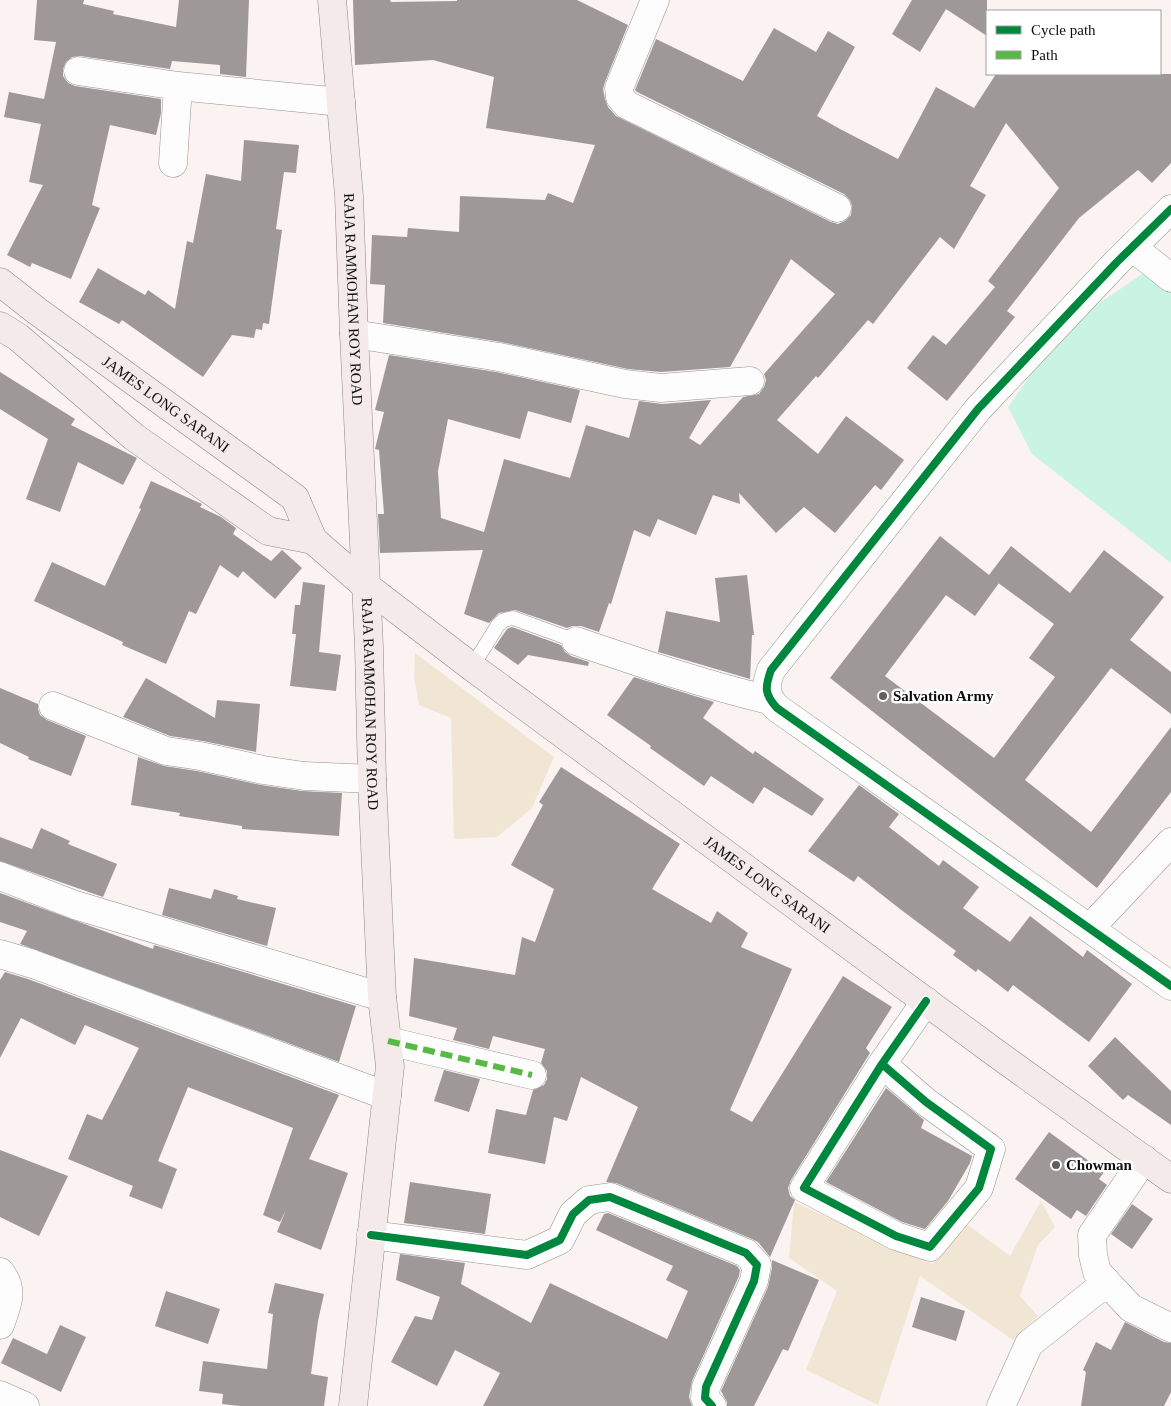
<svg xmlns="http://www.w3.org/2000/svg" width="1171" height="1406" viewBox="0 0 1171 1406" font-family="Georgia,serif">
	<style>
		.green { fill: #f1e6d3 }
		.water { fill: #c9f4e3 }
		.building { fill: #9e9898; fill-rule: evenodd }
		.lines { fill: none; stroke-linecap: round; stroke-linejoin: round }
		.lane-casing { stroke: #959191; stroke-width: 15 }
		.street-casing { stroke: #959191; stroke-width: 29 }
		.secondary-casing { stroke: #8b8887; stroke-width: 29 }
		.lane { stroke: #fefdfd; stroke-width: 14 }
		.street { stroke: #fefdfd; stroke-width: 28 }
		.secondary { stroke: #f4eaea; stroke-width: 28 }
		.quiet { stroke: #58b947; stroke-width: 6; stroke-dasharray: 12 6; stroke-linecap: butt }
		.cycleway-casing { stroke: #fff; stroke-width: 11 }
		.cycleway { stroke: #00873e; stroke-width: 8 }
		.poi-dot { fill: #615e5e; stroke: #fff; stroke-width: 2 }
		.labels { text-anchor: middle; stroke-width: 5; stroke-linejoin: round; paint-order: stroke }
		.street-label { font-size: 15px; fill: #0e0e0e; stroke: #fff }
		.poi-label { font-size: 15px; font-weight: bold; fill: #0e0e0e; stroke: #fff; text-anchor: start }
	</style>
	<rect width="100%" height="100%" fill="#fbf3f2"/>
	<!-- green -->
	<path class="green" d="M415,653l139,104 -22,51 -35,29 -43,2 -3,-121 -32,-13 -5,-28z
		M1041,1201l14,26 -17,18 -18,51 18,20 -25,24 -93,-64 -42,129 -72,-35 31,-79 -48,-33 5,-56 138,62 36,-39 42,31z"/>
	<!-- water -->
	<path class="water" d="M1148,270l23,19v274l-139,-109 -24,-47 56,-80z"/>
	<!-- building -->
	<path class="building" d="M37,0h47l-1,4 31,7 -1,3 63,13 3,-27h70l-3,77 -26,-3v-9l-48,-4 -2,8 -90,-13 -8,1 -6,5 -3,7v7l5,7 7,3 86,13v14l-5,22 -46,-10 -18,80 8,3 -29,71 -39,-16 -2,4 -23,-12 36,-70 -14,-3 12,-58 -37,-7 5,-25 35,7 12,-57 -22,-2z
		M353,0h37l1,2 66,-1v-1h120l51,25 -23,57 -2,7 2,10 3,8 8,9 215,106 7,2 7,-3 6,-6 1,-9 -2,-6 -6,-6 -207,-102 -2,-2 21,-51 87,42 31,-53 42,24 12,-21 27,16 -38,69 23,13 58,30 38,-72 38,21 22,-34h175v89l-19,20 -14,-13 -59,48 -72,93 8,6 -68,84 -40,-33 26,-33 13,10 49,-58 -7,-6 71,-93 -53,-65 -36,63 16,9 -32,54 -14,-12 -67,87 -5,-4 -50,58 -2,-2 -39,44 41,34 28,-38 58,44 -23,30 -6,-5 -40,48 -31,-26 -28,26 -37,-40 1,11 -27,-9 -17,40 -38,-16 -8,18 -16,-7 -23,74 -2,-1 -10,29 -18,-6h-8l-6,2 -52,-18 -16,3 -10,10 -25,-9 19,-64 -103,3 -2,-39h6l-5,-64 -4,-1 9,-37 -9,-2 14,-55 107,17 84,18 -9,33 -43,-12 -8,28 -72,-20 -10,52 3,47 43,14 20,-73 66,19 16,-53 43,13 10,-37 23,3 49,-4 -22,38 11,7 43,-48 16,-3 5,-7 2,-7 -2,-6 71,-80 -44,-35 -61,108 -69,5 -33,-3 -127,-27 -118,-19 2,-38 -15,-1 2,-49 35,2 1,-9 51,4 1,-36 85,4 3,-7 25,10 22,-58 -109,-17 8,-51 -61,-17 -78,5z
		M912,0h75v36l-41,-27 -26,43 -28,-18z
		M244,140l55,5 -3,28 -12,-1 -8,57 6,1 -13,94 -6,-1 -1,7 -6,-1 -2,9 -22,-3 -29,42 -81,-57 -3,4 -40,-22 19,-34 47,27 3,-5 27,19 12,-68 6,2 13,-69 35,7z
		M0,372l75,47 -4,6 66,33 -14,27 -45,-23 -18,50 -34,-13 22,-60 -48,-30z
		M151,481l51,23 -2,3 21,10 15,11 -3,6 38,27 11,-11 20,18 -27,31 -32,-28 -5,7 -18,-13 -24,49 -7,-3 -23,53 -44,-19 1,-3 -89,-41 18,-39 53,24 36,-77 -2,-1z
		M940,536l49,39 22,-29 59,47 34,-43 60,47 -34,43 41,32v42l-60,-46 -86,112 66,52 80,-105v65l-74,96 -267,-210zM997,582l57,42 -25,34 26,19 -61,81 -109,-82 61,-81 29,21 24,-33z
		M747,575l7,60h-2l-2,44 -92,-27 8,-41 54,11 -5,-44z
		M303,582l22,3 -6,67 22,3 -5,36 -46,-5 6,-52h-4l3,-29h5z
		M512,627l49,18 4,7 6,4 18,6 -1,4 -60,-11 -10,10 -24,-17 13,-19z
		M634,677l80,25 -11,16 50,36 2,-3 69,48 -12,17 -48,-29 -11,17 -42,-28 -7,10 -54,-38 1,-2 -44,-31z
		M146,678l69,40 2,-18 43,4 -4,48 -53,-11 -33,-5 -47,-19z
		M0,688l38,16v5l2,6 7,5 39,16 -15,40 -43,-17 1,-2 -29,-14z
		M138,757l26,9 33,5 64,14 41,6 40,2 -3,43 -97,-7v-3l-63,-10 1,-3 -49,-8z
		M561,767l119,77 -28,45 59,34 6,-12 31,22 -7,14 51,22 -62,141 22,12 91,-146 49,31 -26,41 4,5 -79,127 -3,8 2,8 5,4 -25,57 -12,-15 -6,-3 -136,-56 -10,-1 32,-75 -57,-30 -14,44 -13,-4 -9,47 -57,-11 8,-44 30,6 7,-25 11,-5 3,-6v-8l-6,-8 4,-14 -52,-13 -4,13 -36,-9 4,-12 -48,-12 5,-58 101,17 7,-38 13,5 19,-53 -43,-24 32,-60 -4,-3z
		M859,785l40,29 -10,13 50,39 4,-6 36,27 -16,21 47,34 20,-26 53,41 4,-7 45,34 -43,58 -76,-57 -5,7 -30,-23 -2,3 -23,-17 3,-4 -56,-42 -42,-33 -4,6 -46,-31z
		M41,828l29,13 -2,3 49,20 -14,33 -103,-36v-24l32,12z
		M169,888l42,11 3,-10 24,7 -1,3 39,9 -9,38 -105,-31z
		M0,893l153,56 1,-4 202,61 -17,56 -319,-118 7,-13 -27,-9z
		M5,972l23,7 311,116 -30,64 39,14 -27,77 -44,-18 9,-22 -6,12 -17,-7 30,-87 -105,-41 -30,74 19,8 -15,40 -33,-13 4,-10 -65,-27 19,-45 15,6 37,-72 -54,-23 -10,20 -54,-27 -21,40v-78z
		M1115,1037l56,54v34l-43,-30 -5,5 -35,-34z
		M444,1070l36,9 -11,33 -35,-11z
		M886,1088l38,32 -3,8 51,28 -2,7 -22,38 -23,28 -23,-7 -76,-40z
		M1049,1132l55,40 -5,7 8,6 -21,31 -9,-6 -6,9 -56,-40z
		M0,1150l68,26 -29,60 -39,-19z
		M410,1182l81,12 -6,40 -81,-11z
		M1132,1204l21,15 -21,30 -21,-15z
		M608,1213l129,53 3,4 -1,6 -47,105 -3,16 3,9h-209l17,-33 -45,-23 -18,36 -46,-24 24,-46 17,4 8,-23 -44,-17 4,-26 65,9 -4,21 70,39 19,-40 117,56 21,-48 -22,-11 7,-14 -77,-36 8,-16z
		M772,1260l47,20 -31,71 -5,-2 -29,57h-27v-4l-6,-11 47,-104 4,-19z
		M275,1283l49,11 -6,27 -7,53 17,3 -4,29h-84l-18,-2 1,-10 -24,-3 4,-30 64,8 6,-55 -5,-1z
		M166,1291l54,18 -12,35 -53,-18z
		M921,1297l44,14 -9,30 -44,-14z
		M1125,1322l39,20 7,1v49l-7,14h-83l5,-34 -3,-2 13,-28 15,8z
		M60,1325l26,12 -25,55 -60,-29 12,-25 34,16z"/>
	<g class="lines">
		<defs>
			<path id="lane" d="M472,667l26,-42 6,-5 9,-2 63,23"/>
			<path id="street" d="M655,0l-36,88 1,9 7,8 210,103
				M78,71l100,15 163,16
				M173,163l5,-77
				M1171,209l-54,53 -139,147 -207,261c-6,17 -7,24 6,38l394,278
				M1132,247l39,31
				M354,334l145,23 126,27 36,4 89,-7
				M576,641c65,22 126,43 193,59
				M53,706l113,45 34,5 63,14 41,6 68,3
				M0,876l75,29 307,92
				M1090,928l81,-86
				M0,954l33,10 354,132
				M388,1041l144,34
				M882,1064l44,38 65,47 -12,39 -49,59 -34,-11 -92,-48 78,-124 44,-63
				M1144,1159l-52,76 1,20 4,17 34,36 40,20
				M371,1235l156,20 33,-15 13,-26 16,-14 21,-3 136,56 11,12 -3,16 -48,106 -1,11 7,8
				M0,1272c15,18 7,33 0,53
				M0,1395l25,11
				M1001,1406l28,-62 78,-62"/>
			<g id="secondary">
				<path id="s1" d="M332,0l17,196 5,138 15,313 3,132 10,218 8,69 -37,340"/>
				<path id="s2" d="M0,282l37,29 258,187 18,42"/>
				<path id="s3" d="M0,326l18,11 116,100 134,94 45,9 53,46 106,81 525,387 174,125"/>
			</g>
		</defs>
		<!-- lane casing -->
		<use href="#lane" class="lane-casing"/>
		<!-- street casing -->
		<use href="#street" class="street-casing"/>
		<!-- secondary casing -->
		<use href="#secondary" class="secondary-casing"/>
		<!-- lane -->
		<use href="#lane" class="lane"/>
		<!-- street -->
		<use href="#street" class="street"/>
		<!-- secondary -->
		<use href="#secondary" class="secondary"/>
		<!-- quiet -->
		<path class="quiet" d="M388,1041l144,34"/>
		<defs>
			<path id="cycleway" d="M1171,209l-54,53 -139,147 -207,261c-6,17 -7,24 6,38l394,278
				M882,1064l44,38 65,47 -12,39 -49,59 -34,-11 -92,-48 78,-124 44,-63
				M371,1235l156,20 33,-15 13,-26 16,-14 21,-3 136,56 11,12 -3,16 -48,106 -1,11 7,8"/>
		</defs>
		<!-- cycleway casing -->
		<use href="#cycleway" class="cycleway-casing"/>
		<!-- cycleway -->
		<use href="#cycleway" class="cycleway"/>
	</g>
	<!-- markers -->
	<g class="poi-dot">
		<circle cx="883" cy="696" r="5"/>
		<circle cx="1056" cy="1165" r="5"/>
	</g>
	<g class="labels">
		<!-- street labels -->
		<g class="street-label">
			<text dy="5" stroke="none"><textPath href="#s1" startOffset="300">RAJA RAMMOHAN ROY ROAD</textPath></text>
			<text dy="5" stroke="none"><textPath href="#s2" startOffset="206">JAMES LONG SARANI</textPath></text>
			<text dy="5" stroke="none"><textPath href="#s1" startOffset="705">RAJA RAMMOHAN ROY ROAD</textPath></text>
			<text dy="5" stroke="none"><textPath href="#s3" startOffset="954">JAMES LONG SARANI</textPath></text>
		</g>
		<!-- poi labels -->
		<g class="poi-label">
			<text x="893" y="701">Salvation Army</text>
			<text x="1066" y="1170">Chowman</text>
		</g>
	</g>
	<!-- legend -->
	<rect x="986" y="10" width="175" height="65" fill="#ffffff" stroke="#9f9f9f"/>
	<rect x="996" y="26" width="25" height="8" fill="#00873e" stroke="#9f9f9f"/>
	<text x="1031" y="35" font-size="15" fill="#0e0e0e">Cycle path</text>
	<rect x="996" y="51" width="25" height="8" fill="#58b947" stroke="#9f9f9f"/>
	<text x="1031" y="60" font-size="15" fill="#0e0e0e">Path</text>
</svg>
